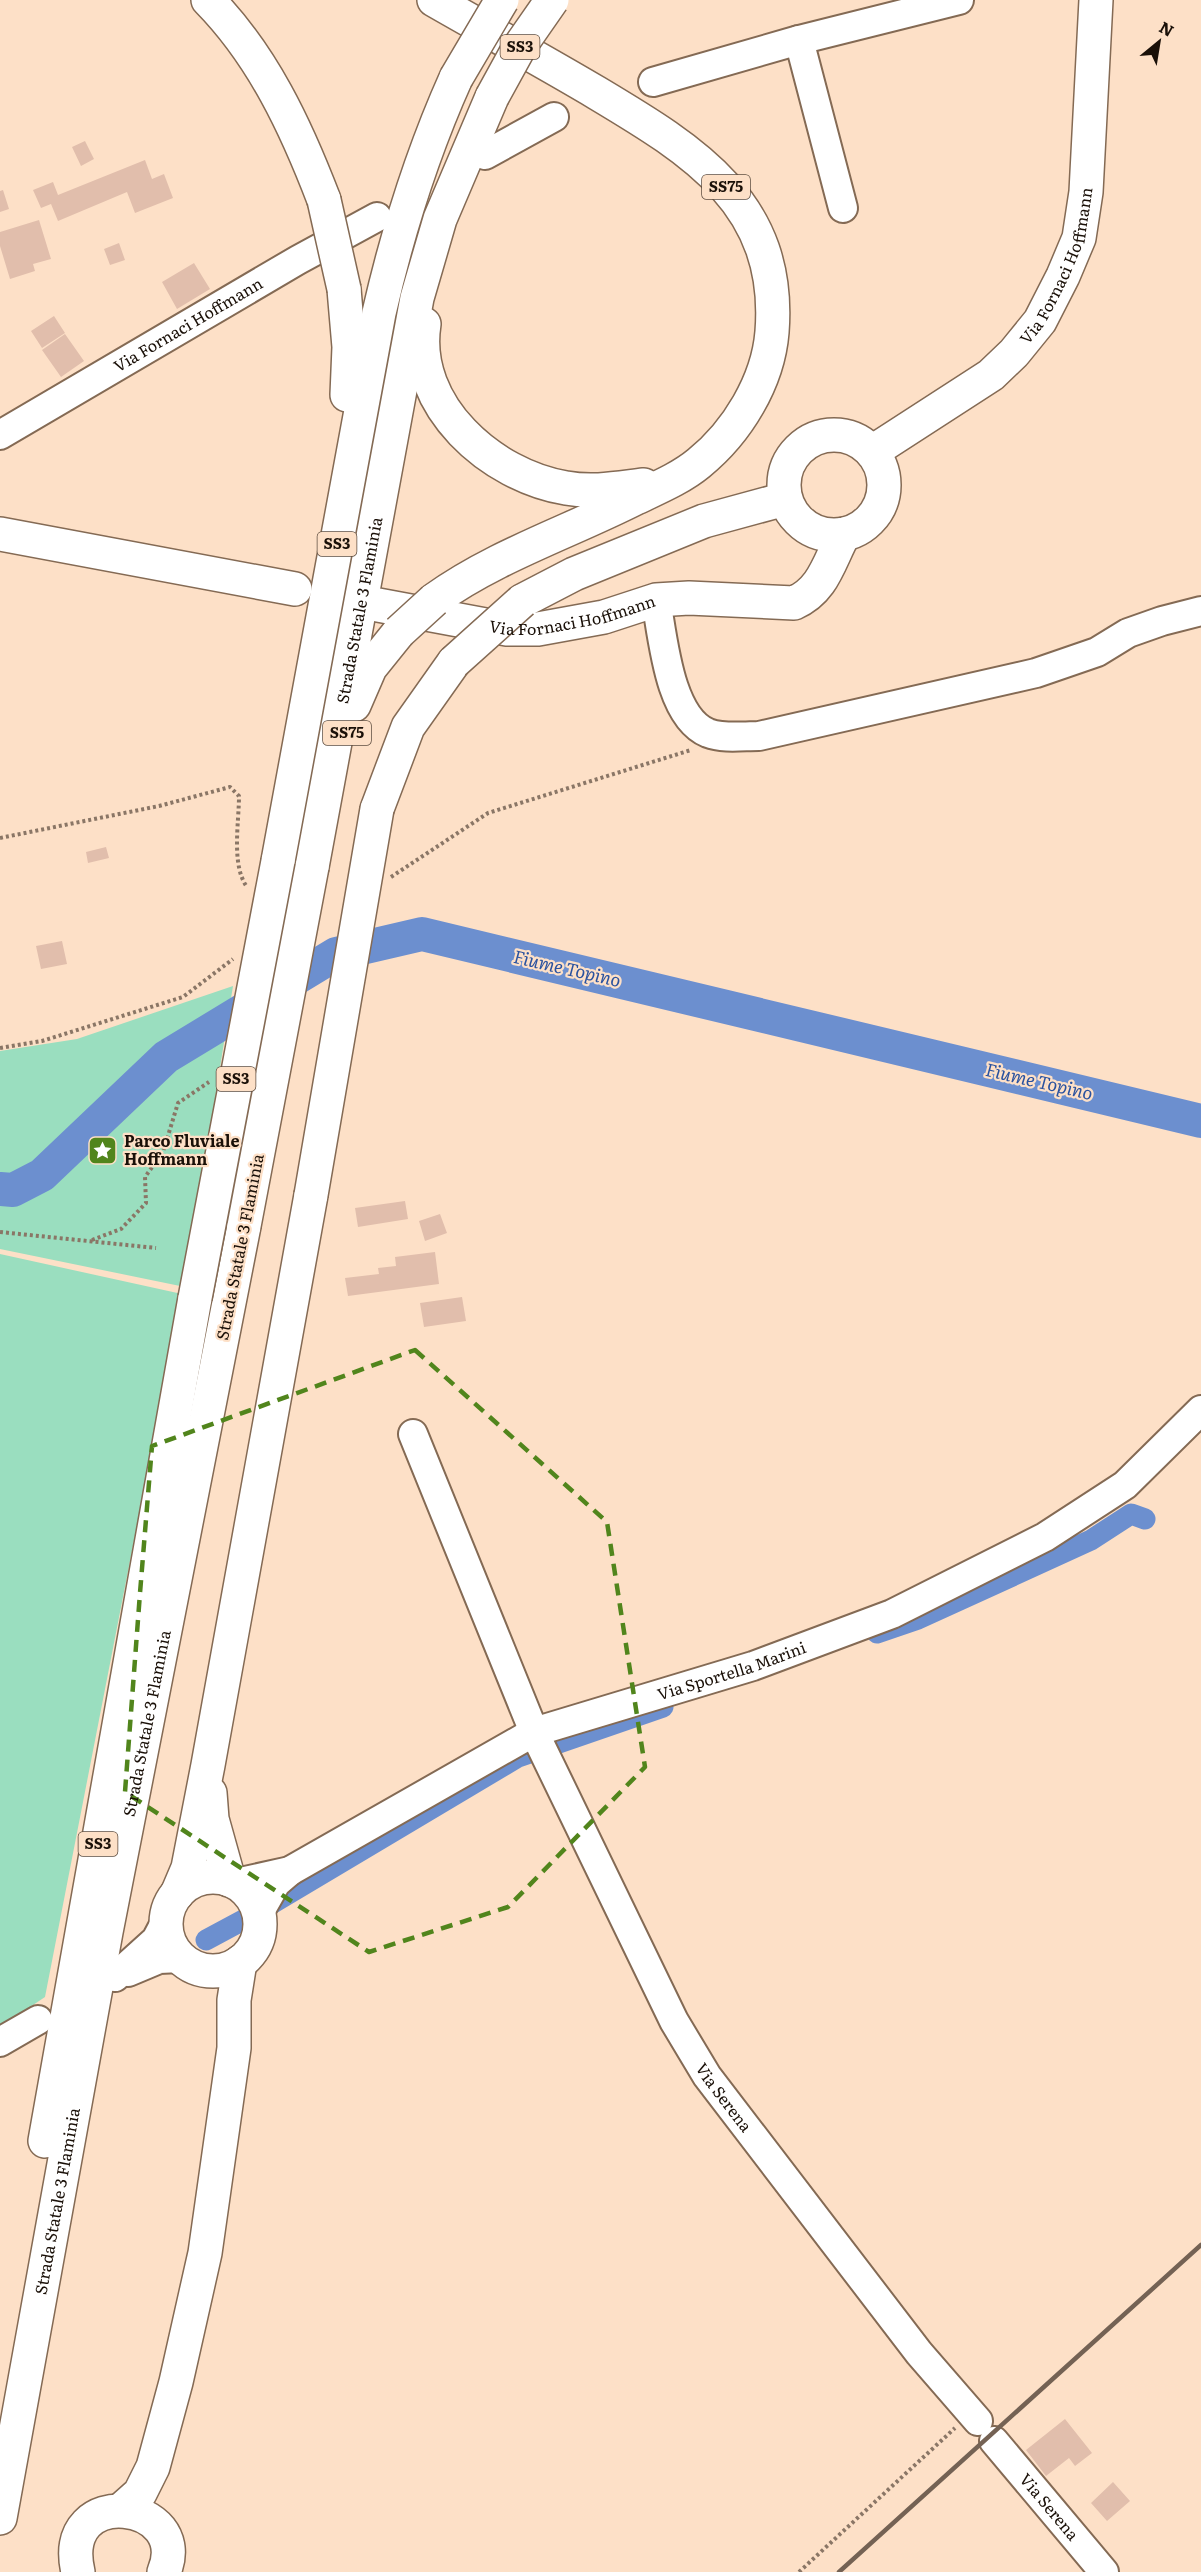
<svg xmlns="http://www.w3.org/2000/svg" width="1201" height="2572" viewBox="0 0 1201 2572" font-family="Literata,serif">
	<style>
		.green { fill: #9adebf }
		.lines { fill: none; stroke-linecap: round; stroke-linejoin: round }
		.canal { stroke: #6c8fcf; stroke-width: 21 }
		.river { stroke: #6c8fcf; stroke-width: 34 }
		.building { fill: #e1beac }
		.minor-casing { stroke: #846a54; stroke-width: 32 }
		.major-casing { stroke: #846a54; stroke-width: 36 }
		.highway-casing { stroke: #846a54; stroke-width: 36 }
		.path { stroke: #8a7666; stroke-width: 4; stroke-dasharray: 3 3; stroke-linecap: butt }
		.minor { stroke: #fff; stroke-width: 28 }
		.major { stroke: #fff; stroke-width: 33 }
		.highway { stroke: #fff; stroke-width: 33 }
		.rail { stroke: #746254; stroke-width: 4.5 }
		.major-bridge-casing { stroke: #846a54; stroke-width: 36; stroke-linecap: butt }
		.highway-bridge-casing { stroke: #846a54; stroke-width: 36; stroke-linecap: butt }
		.major-bridge { stroke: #fff; stroke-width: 33 }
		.highway-bridge { stroke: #fff; stroke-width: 33 }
		.marked { fill: none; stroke: #51851c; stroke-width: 4.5; stroke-dasharray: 12 8; stroke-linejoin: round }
		.labels { text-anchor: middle; stroke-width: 4.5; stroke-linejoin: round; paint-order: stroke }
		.shield { fill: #fde0c7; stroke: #5e4e41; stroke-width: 1.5 }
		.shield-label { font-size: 15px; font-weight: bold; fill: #1a1008 }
		.street-label { font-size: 16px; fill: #1a1008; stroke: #fde0c7 }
		.poi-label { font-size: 16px; font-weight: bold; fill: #1a1008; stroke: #fde0c7; text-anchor: start }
		.water-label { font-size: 18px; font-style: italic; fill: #2a529f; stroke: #fde0c7 }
	</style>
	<rect width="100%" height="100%" fill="#fde0c7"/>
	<!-- green -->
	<path class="green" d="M233,986l-48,301 -185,-38v-198l77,-12z
		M0,1254l182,40 -137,703 -45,30z"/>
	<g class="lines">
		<!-- canal -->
		<path class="canal" d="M877,1633l41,-14 173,-79 40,-26 14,5
			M273,1903l245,-146 145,-50
			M206,1940l41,-22"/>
		<!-- river -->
		<path class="river" d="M0,1189l13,1 29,-15 124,-118 170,-103 86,-20 779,187"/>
	</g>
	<!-- building -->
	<path class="building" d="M85,141l9,18 -13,7 -9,-19z
		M145,160l7,19 12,-5 9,24 -38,15 -8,-21 -69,29 -7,-17 -10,4 -8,-18 20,-8 5,13z
		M3,190l6,19 -9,3v-21z
		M39,220l12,39 -18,5 2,7 -25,8 -10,-33v-14z
		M119,243l6,17 -15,5 -6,-16z
		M194,263l16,26 -33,20 -15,-27z
		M54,316l11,17 -23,15 -11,-17z
		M65,334l19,27 -23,16 -19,-27z
		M106,847l3,11 -21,5 -2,-11z
		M62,941l5,23 -26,5 -5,-23z
		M405,1201l3,18 -50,8 -3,-19z
		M440,1214l7,19 -22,8 -6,-20z
		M435,1252l4,32 -91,12 -3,-18 34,-4 -1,-6 18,-2 -1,-9z
		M462,1297l4,24 -42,6 -4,-24z
		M1065,2419l27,34 -17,13 -6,-8 -23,18 -20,-26z
		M1113,2482l17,19 -23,20 -16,-18z"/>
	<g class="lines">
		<defs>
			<g id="minor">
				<path d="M799,40l44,168"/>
				<path d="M653,82l146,-42 160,-40"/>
				<path d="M485,155l69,-38"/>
				<path id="s1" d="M0,435l298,-175 79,-43"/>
				<path d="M656,600c7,38 13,117 52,133 16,6 34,3 51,3l277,-63 61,-21 31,-19 34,-12 39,-10"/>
				<path id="s2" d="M413,1434l121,298 140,289 33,55 212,277 59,68"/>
				<path id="s3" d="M236,1883l54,-12 244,-139 219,-66 139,-52 153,-77 80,-52 76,-75"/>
				<path d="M259,1913l17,-30 14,-12"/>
				<path d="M128,1972l31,-13 22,-1"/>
				<path d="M115,1977l41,-37 10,-19"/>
				<path d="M0,2042l38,-22"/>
				<path id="s4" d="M994,2441l110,131"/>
			</g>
			<g id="major">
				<circle cx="834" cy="485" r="50"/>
				<path id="s5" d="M872,452l119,-77 23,-22 26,-32 23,-45 16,-38 7,-46 10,-192"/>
				<path d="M0,534l295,55"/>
				<path d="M522,601l52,-27 130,-53 81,-22"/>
				<path id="s6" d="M378,605l129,24h31l66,-12 52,-17 33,-2 105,5c30,-13 35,-42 50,-69"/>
				<path d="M377,809l31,-82 46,-65"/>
				<path d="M210,1793l2,26 17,61"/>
				<circle cx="213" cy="1924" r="47"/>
				<path d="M177,1894l11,-26 20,-103 103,-570"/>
				<path d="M122,2509l18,-16 13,-26 23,-85 29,-129 29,-205v-48l6,-38"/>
				<path d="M78,2572c-21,-91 116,-71 86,0"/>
			</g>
			<g id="highway">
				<path d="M208,0c55,56 88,127 116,200"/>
				<path d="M434,0c54,31 109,61 163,93 97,58 185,111 175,239 -4,50 -35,100 -73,131 -18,15 -42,25 -63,35 -67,34 -141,58 -202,102"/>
				<path d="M344,289l5,58 -2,48"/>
				<path d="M424,324c-13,82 68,152 142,164 27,5 52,0 78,-3"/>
				<path d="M354,705l16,-37 29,-36"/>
				<path d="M278,861l101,-548c19,-83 42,-157 77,-235"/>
				<path id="s7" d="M312,867l105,-569 23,-79 52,-122"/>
				<path d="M45,2141l150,-843"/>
				<path id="s8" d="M0,2518l106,-586 138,-706"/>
			</g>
		</defs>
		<!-- minor casing -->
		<use href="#minor" class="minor-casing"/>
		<!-- major casing -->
		<use href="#major" class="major-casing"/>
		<!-- highway casing -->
		<use href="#highway" class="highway-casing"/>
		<!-- path -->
		<path class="path" d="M0,838l159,-32 71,-19 9,9c0,27 -8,69 8,91
			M391,877l97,-64 203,-63
			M0,1048l42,-7 141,-44 50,-38
			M0,1232l156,16
			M92,1240l29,-11 25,-26 -1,-26 18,-25 15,-49 31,-21
			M799,2572l156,-144"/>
		<!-- minor -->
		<use href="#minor" class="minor"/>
		<!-- major -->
		<use href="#major" class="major"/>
		<!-- highway -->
		<use href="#highway" class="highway"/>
		<!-- rail -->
		<path class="rail" d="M839,2572l362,-327"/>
		<defs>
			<path id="major-bridge" d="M454,662l68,-61
				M311,1195l66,-386"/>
			<path id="highway-bridge" d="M456,78l46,-78
				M492,97l28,-51 32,-46
				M324,200l20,89
				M399,632l35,-32
				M244,1226l68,-359
				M195,1298l83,-437"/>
		</defs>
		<!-- major-bridge casing -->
		<use href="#major-bridge" class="major-bridge-casing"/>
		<!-- highway-bridge casing -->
		<use href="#highway-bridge" class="highway-bridge-casing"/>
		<!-- major-bridge -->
		<use href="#major-bridge" class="major-bridge"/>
		<!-- highway-bridge -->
		<use href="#highway-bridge" class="highway-bridge"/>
	</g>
	<!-- marked area -->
	<path class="marked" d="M415,1350l192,172 38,245 -137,140 -139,45 -244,-160 15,-199 12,-147z"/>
	<!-- icons -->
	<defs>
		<symbol id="sight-square" viewBox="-11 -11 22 22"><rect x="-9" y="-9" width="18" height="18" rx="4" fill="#51851c" stroke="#fde0c7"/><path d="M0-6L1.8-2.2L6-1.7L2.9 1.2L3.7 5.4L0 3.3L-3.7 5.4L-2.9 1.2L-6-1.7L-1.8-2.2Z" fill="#fff"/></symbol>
	</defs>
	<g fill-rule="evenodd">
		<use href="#sight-square" x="86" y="1134" width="33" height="33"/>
	</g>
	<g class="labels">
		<!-- shield labels -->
		<g class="shield">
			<rect x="500.5" y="35" width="39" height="24" rx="4.5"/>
			<rect x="702" y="175" width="48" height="24" rx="4.5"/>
			<rect x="317.5" y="532" width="39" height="24" rx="4.5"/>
			<rect x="323" y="721" width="48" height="24" rx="4.5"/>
			<rect x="216.5" y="1067" width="39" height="24" rx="4.5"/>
			<rect x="78.5" y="1832" width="39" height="24" rx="4.5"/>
		</g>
		<g class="shield-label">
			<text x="520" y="52">SS3</text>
			<text x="726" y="192">SS75</text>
			<text x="337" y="549">SS3</text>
			<text x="347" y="738">SS75</text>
			<text x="236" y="1084">SS3</text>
			<text x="98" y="1849">SS3</text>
		</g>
		<!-- street labels -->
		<g class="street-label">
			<text dy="6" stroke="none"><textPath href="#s5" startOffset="273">Via Fornaci Hoffmann</textPath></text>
			<text dy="6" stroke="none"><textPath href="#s1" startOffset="218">Via Fornaci Hoffmann</textPath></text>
			<text dy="6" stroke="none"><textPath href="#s7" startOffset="261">Strada Statale 3 Flaminia</textPath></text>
			<text dy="6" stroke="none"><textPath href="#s6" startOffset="198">Via Fornaci Hoffmann</textPath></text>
			<text transform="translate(240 1247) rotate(-79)" y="6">Strada Statale 3 Flaminia</text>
			<text dy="6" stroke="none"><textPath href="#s3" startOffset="543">Via Sportella Marini</textPath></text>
			<text dy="6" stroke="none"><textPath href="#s8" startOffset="808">Strada Statale 3 Flaminia</textPath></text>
			<text dy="6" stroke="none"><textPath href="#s2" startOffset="734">Via Serena</textPath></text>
			<text dy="6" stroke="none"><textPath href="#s8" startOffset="322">Strada Statale 3 Flaminia</textPath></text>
			<text dy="6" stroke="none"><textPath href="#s4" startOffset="86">Via Serena</textPath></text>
		</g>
		<!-- poi labels -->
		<g class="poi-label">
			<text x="124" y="1147">Parco Fluviale<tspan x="124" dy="18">Hoffmann</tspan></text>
		</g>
		<!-- water labels -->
		<g class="water-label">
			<text transform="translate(567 969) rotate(13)" y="6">Fiume Topino</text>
			<text transform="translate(1039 1082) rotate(13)" y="6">Fiume Topino</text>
		</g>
	</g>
	<!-- north arrow -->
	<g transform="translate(1159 42) rotate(30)" stroke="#fde0c7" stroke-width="4.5" paint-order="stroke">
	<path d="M0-4.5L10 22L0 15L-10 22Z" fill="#1a1008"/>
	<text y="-9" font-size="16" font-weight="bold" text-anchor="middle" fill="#1a1008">N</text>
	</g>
</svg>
